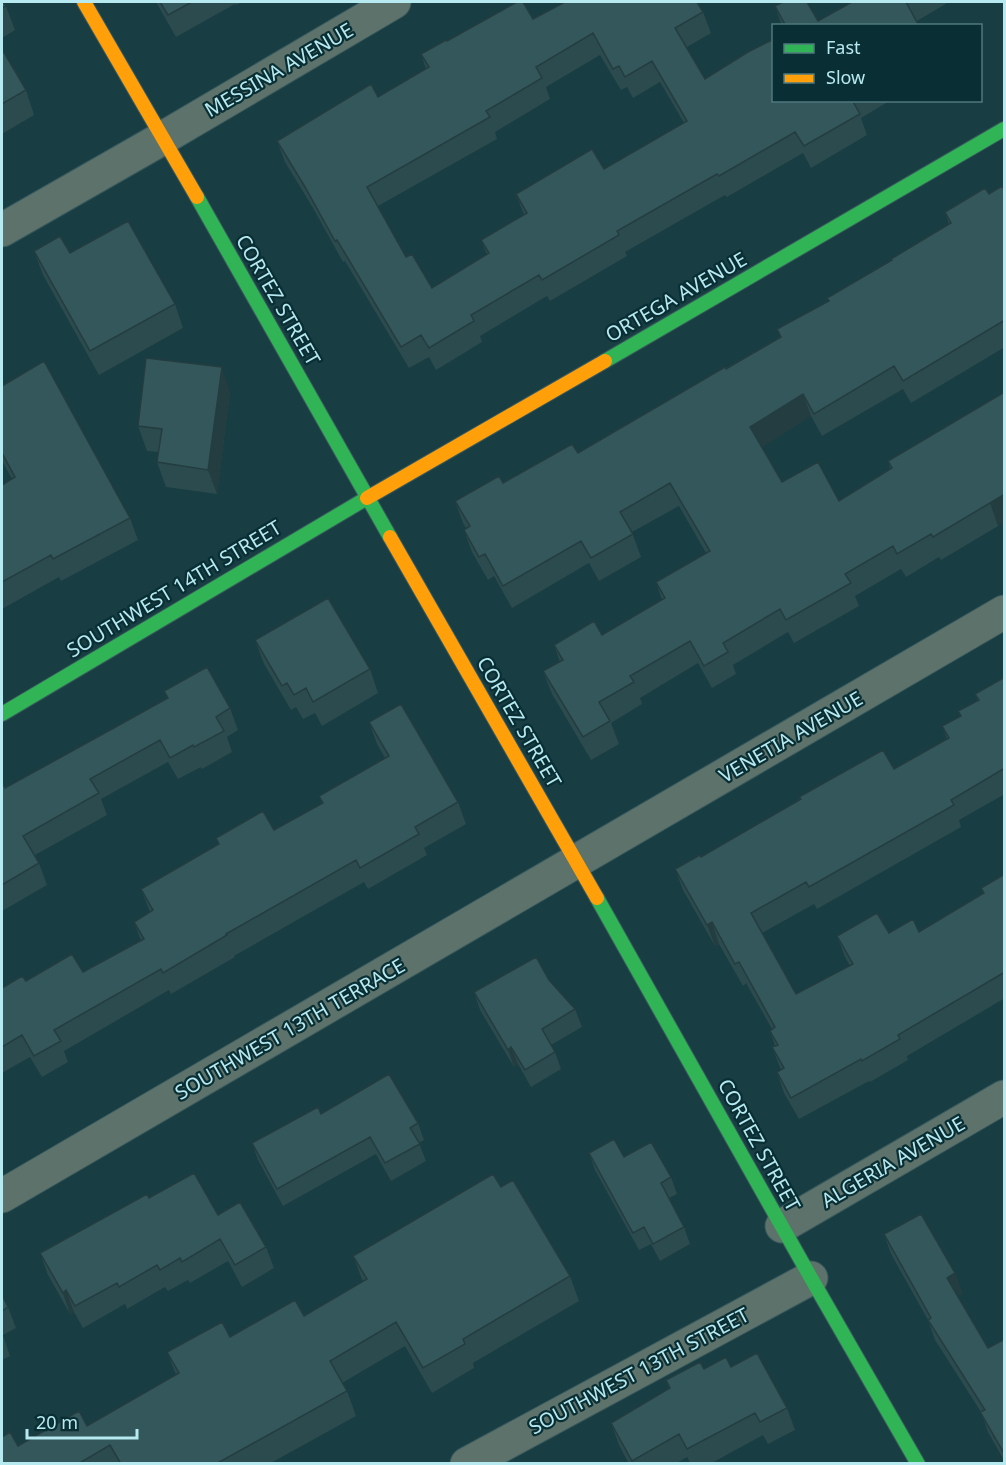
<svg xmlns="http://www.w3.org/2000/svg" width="1006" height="1465" viewBox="0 0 1006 1465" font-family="'Noto Sans',sans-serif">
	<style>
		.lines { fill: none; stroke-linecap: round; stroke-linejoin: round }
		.street-casing { stroke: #385a5e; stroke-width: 35 }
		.fast-casing { stroke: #385a5e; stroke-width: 16 }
		.slow-casing { stroke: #385a5e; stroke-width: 16 }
		.street { stroke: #5d726a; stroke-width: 33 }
		.fast { stroke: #30b455; stroke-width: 14 }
		.slow { stroke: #ff9f0a; stroke-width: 14 }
		.wall { fill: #2c4b4e; fill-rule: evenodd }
		.shaded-wall { fill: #243d40 }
		.building { fill: #33575b; stroke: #243d40; stroke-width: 1.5; fill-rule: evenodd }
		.labels { text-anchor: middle; stroke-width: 4.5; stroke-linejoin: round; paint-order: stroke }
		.street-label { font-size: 20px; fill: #b7e9f1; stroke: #092e33 }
	</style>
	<rect width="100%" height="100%" fill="#183d42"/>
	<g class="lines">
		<defs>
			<path id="street" d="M2,230l161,-92 231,-136
				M2,1196l1002,-584
				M782,1226l222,-129
				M467,1464l344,-186"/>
			<path id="fast" d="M197,197l193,340
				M605,361l399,-232
				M2,714l365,-216
				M597,898l214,380 107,186"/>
			<path id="slow" d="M84,2l113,195
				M367,498l238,-137
				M390,537l207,361"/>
		</defs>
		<!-- street casing -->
		<use href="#street" class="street-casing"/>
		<!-- fast casing -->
		<use href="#fast" class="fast-casing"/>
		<!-- slow casing -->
		<use href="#slow" class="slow-casing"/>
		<!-- street -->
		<use href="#street" class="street"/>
		<!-- fast -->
		<use href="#fast" class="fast"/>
		<!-- slow -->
		<use href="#slow" class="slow"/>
	</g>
	<!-- wall -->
	<path class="wall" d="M2,2l4,4 9,24 -13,8z
		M156,2h87l-7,3 -1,-1 -59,33z
		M852,2h97l-32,19 2,5h-137l-7,-20 43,15z
		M703,12l8,21 -24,14 18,32 69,21h117l-30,18 6,17 -56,33 -8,-15 -76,44 -2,-2 -100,57 2,4 -77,45 -3,-5 -67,40 2,6 -46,28 -7,-13 -20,11 -64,-107 -2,1 -30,-54 -28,-46 -8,-21 101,-44 48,-28 -5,-15 26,-13 86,-22zM600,55l21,35 6,-3 6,11 27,-16 24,41 -80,46 -88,25 8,21 -43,25 6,15 -55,33 -26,-31 -28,-51 119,-67 -2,-7 55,-33 -4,-12z
		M2,49l24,41 8,25 -32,19z
		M1005,191v156l-94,56 -8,-14 -81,47 -11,-20 -49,31 20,35 57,19 51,-32 -2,-8 115,-68 2,-7v136l-64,38 -2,-3 -33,20 -5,-8 -46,27 4,10 -65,37 -6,-11 -55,33 3,9 -24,14 -14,-25 -58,35 2,6 -31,19 8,21 -28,16 -39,-66 -9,-23 17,-9 -6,-17 48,-10 60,-35 -6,-18 50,-29 -27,-47 -47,26 9,25 -42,24 -10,-18 -77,45 -18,-32 -6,4 -16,-28 -8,-22 2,-2 -3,-5 -8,-22 48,-18 75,-30 202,-116 -3,-8 52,-28 120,-77 -4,-12 44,-18z
		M34,251l36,2 105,51 8,24 -84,47 -56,-100z
		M2,386l128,132 8,22 -77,41 -2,-4 -57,32v-124l10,-6 -10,-18z
		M230,392l-13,102 -51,-7 -9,-25 2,-10 -12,-1 -9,-25z
		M255,640l115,29 8,24 -56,33 -7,-13 -12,6 -7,-12 -5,3 -27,-46z
		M1005,677v117l-46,26 2,7 -144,82 -3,-5 -52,29 34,61 54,-28 -5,-9 -8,-21 82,-4 64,-39 -2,-5 24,-14v124l-98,58 1,4 -38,22 -1,-1 -70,38 -15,-26 -7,-21 4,-2 -9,-23 3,-1 -5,-15 2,-2 -26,-46 -3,3 -24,-42 -4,2 -32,-56 -8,-21 219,-100 53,-30 -5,-13 18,-10 -2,-5 20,-10 -3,-7z
		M164,691l66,17 8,22 -11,7 5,15 -30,17 -1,-2 -23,12 -10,-17 -67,37 6,16 -72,40 4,8 8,22 -45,26v-129l3,6 107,-59 55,-31z
		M369,722l89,80 8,22 -42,24 3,7 -59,34 -4,-7 -130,74 1,1 -64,37 -2,-4 -105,61 4,11 -26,15 -12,-20 -28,16v-85l24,-7 57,-9 58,-31 -7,-19 16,-10 -9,-23 77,-45 -2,-6 58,-8 48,-26 -3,-8 66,-38 -8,-14z
		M549,980l26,29 7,18 -31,18 4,7 6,17 -30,18 -13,-23 -4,3 -34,-57 -6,-18z
		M321,1114l97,9 6,17 -5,3 7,18 -35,20 -15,-27 -93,52 -25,-46 -6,-17z
		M589,1153l35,4 47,20 6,17 -8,4 15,29 6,17 -30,17 -9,-17 -12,6 -44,-80z
		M501,1187l69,89 9,25 -106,62 1,5 -42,25 -27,-47 -63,37 5,8 9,25 -87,48h-267l16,-18 69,-20 89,-51 -9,-23 63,-15 74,-21 59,-34 -10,-26z
		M149,1198l69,17 48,32 8,21 -32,19 -14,-26 -38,22 -2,-3 -20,11 -3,-4 -38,22 -2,-5 -42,24 -9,-16 -4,2 -22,-39 -8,-22z
		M884,1234l71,39 7,20 -5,3 31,52 17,-9v123l-17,-30 -7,-20 -46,-72 -7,-20 -37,-66z
		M2,1295l6,12 8,21 -13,7 7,21 -8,4z
		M731,1367l56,41 8,22 -27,14 -5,-9 -53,29h-19l-4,-7 -12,7h-46l-10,-19 -8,-22 58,-34 -3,-9z"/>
	<!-- shaded-wall -->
	<path class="shaded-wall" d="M222,367l8,25 -13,102 -9,-24z
		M803,394l8,22 -53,34 -8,-23z
		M1005,494v28l-7,4 -8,-23z
		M712,922l7,22 -4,2 -8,-21z
		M511,1047l7,17 -4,3 -6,-17z
		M955,1273l7,20 -8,5 -7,-20z
		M66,1290l8,22 -4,2 -7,-21z"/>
	<!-- building -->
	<path class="building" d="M2,2h1l3,4 -4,2z
		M160,2h32l-24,13z
		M517,2h6l10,17 32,-17h132l6,10 -28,16 30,51 43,-27 26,-13v61h78l8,14 -56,32 -9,-14 -76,44 -2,-2 -100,57 2,4 -77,45 -3,-5 -68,40 3,6 -45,27 -8,-13 -20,12 -64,-107 -2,1 -30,-54 -28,-46 94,-57 7,13 51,-30 -8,-13 25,-14 1,1zM593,33l20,36 6,-3 6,11 27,-16 35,60 -83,48 -12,-20 -76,45 11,19 -46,27 8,13 -57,35 -20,-34 -6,3 -39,-70 123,-70 -4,-6 56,-33 -6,-11z
		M783,2h24l11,19 34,-19h55h-1l13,24h-133l-11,-20z
		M2,49l24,41 -24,14z
		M1002,186l3,5v129l-102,61 -9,-15 -80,48 -11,-20 -53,33 32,55 36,-20 21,39 53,-33 -4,-7 115,-68 2,-7v108l-72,43 -2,-3 -34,20 -4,-8 -48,28 6,9 -65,37 -6,-11 -57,34 5,9 -24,14 -14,-25 -60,35 4,6 -35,20 11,19 -27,16 -40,-66 20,-11 -9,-15 40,-24 8,14 63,-37 -9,-16 54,-31 -40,-68 -50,29 13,22 -42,24 -10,-17 -78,45 -18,-32 -6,3 -15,-27 6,-4 -15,-25 44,-25 4,7 69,-39 6,9 147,-86 1,2 55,-32 -4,-8 52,-28 -2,-3 65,-38 -1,-1 60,-36 -6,-11 40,-24 4,6z
		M128,221l47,83 -85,47 -56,-100 26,-15 10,17z
		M146,358l76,9 -14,103 -51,-8 5,-33 -24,-3z
		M44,361l86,157 -77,41 -2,-4 -49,27v-97l13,-8 -13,-24v-67z
		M328,598l42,71 -57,33 -7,-14 -12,7 -7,-12 -5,3 -27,-46z
		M207,667l23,41 -14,9 8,14 -30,16 -1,-2 -23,13 -10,-18 -70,39 9,14 -76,43 16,27 -37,22v-103l3,6 107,-59 56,-31 -4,-7z
		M1005,677v91l-54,32 3,5 -145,82 -3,-5 -55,31 45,81 57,-30 -16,-28 40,-23 12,20 24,-14 6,13 65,-39 -3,-5 24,-14v98l-107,63 2,4 -38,22 -1,-2 -70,39 -14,-26 7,-4 -12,-21 6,-2 -8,-14 5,-4 -36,-65 -4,2 -23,-42 -5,3 -32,-56 25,-14 1,2 100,-58 -2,-2 84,-47 11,19 55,-31 -7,-12 19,-10 -3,-5 21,-11 -4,-6z
		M401,704l57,98 -43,25 4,7 -59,34 -4,-8 -130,74 1,1 -64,38 -2,-4 -107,61 7,11 -27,15 -12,-21 -20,12v-59l20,-12 4,5 46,-27 11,18 61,-33 -10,-17 19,-12 -12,-21 78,-45 -3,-6 47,-27 11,19 49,-27 -4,-7 70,-40 -20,-34z
		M536,957l13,23 26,29 -33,20 13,23 -30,18 -14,-23 -3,3 -34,-58z
		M389,1074l29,49 -8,5 10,16 -35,19 -15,-26 -93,52 -25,-46 66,-36 3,7z
		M614,1139l10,18 27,-15 20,35 -10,6 23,44 -31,17 -9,-17 -11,6 -44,-80z
		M194,1173l24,42 22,-13 26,45 -31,18 -15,-26 -38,23 -2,-4 -20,12 -3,-5 -38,22 -2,-4 -42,23 -9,-16 -3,3 -23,-40 107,-59 2,4z
		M493,1174l8,13 12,-7 57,96 -107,63 2,5 -42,24 -27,-46 -66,39 17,30 -131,73h-95l-11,-19 -32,19h-76v-27l8,-5 8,14 61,-35 8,15 92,-53 -12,-21 55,-30 8,15 65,-37 9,16 63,-37 -14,-23z
		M921,1214l34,59 -8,5 41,70 17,-9v116l-25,-43 5,-2 -57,-90 3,-2 -47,-84z
		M2,1295l6,12 -6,4z
		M757,1353l30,55 -27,14 -5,-9 -68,36 -8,-15 -47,27 -21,-38 59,-35 -4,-8 34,-18 4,7 22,-12 5,10z"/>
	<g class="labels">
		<!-- street labels -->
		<g class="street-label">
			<text transform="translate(279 70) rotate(-30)" y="7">MESSINA AVENUE</text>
			<text transform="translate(676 297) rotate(-30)" y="7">ORTEGA AVENUE</text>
			<text transform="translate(278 300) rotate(60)" y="7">CORTEZ STREET</text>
			<text transform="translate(174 589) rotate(-31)" y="7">SOUTHWEST 14TH STREET</text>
			<text transform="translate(519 722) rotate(60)" y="7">CORTEZ STREET</text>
			<text transform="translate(791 737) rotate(-30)" y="7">VENETIA AVENUE</text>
			<text transform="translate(290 1029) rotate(-30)" y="7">SOUTHWEST 13TH TERRACE</text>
			<text transform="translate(759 1145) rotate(61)" y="7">CORTEZ STREET</text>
			<text transform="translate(893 1162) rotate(-30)" y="7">ALGERIA AVENUE</text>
			<text transform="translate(639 1371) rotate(-28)" y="7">SOUTHWEST 13TH STREET</text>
		</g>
	</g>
	<!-- border -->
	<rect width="1006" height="1465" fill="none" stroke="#b7e9f1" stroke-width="6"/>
	<!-- legend -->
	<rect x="772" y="24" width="210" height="78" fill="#092e33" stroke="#4f797f" stroke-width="1.5"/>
	<rect x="784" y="44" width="30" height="9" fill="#30b455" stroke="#4f797f" stroke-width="1.5"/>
	<text x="826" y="54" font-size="18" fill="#b7e9f1">Fast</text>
	<rect x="784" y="74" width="30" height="9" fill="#ff9f0a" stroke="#4f797f" stroke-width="1.5"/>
	<text x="826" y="84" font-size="18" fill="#b7e9f1">Slow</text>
	<!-- scale -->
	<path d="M27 1429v9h110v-9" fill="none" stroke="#b7e9f1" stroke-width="3"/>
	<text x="36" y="1429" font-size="18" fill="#b7e9f1" stroke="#092e33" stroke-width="4.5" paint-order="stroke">20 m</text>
</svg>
